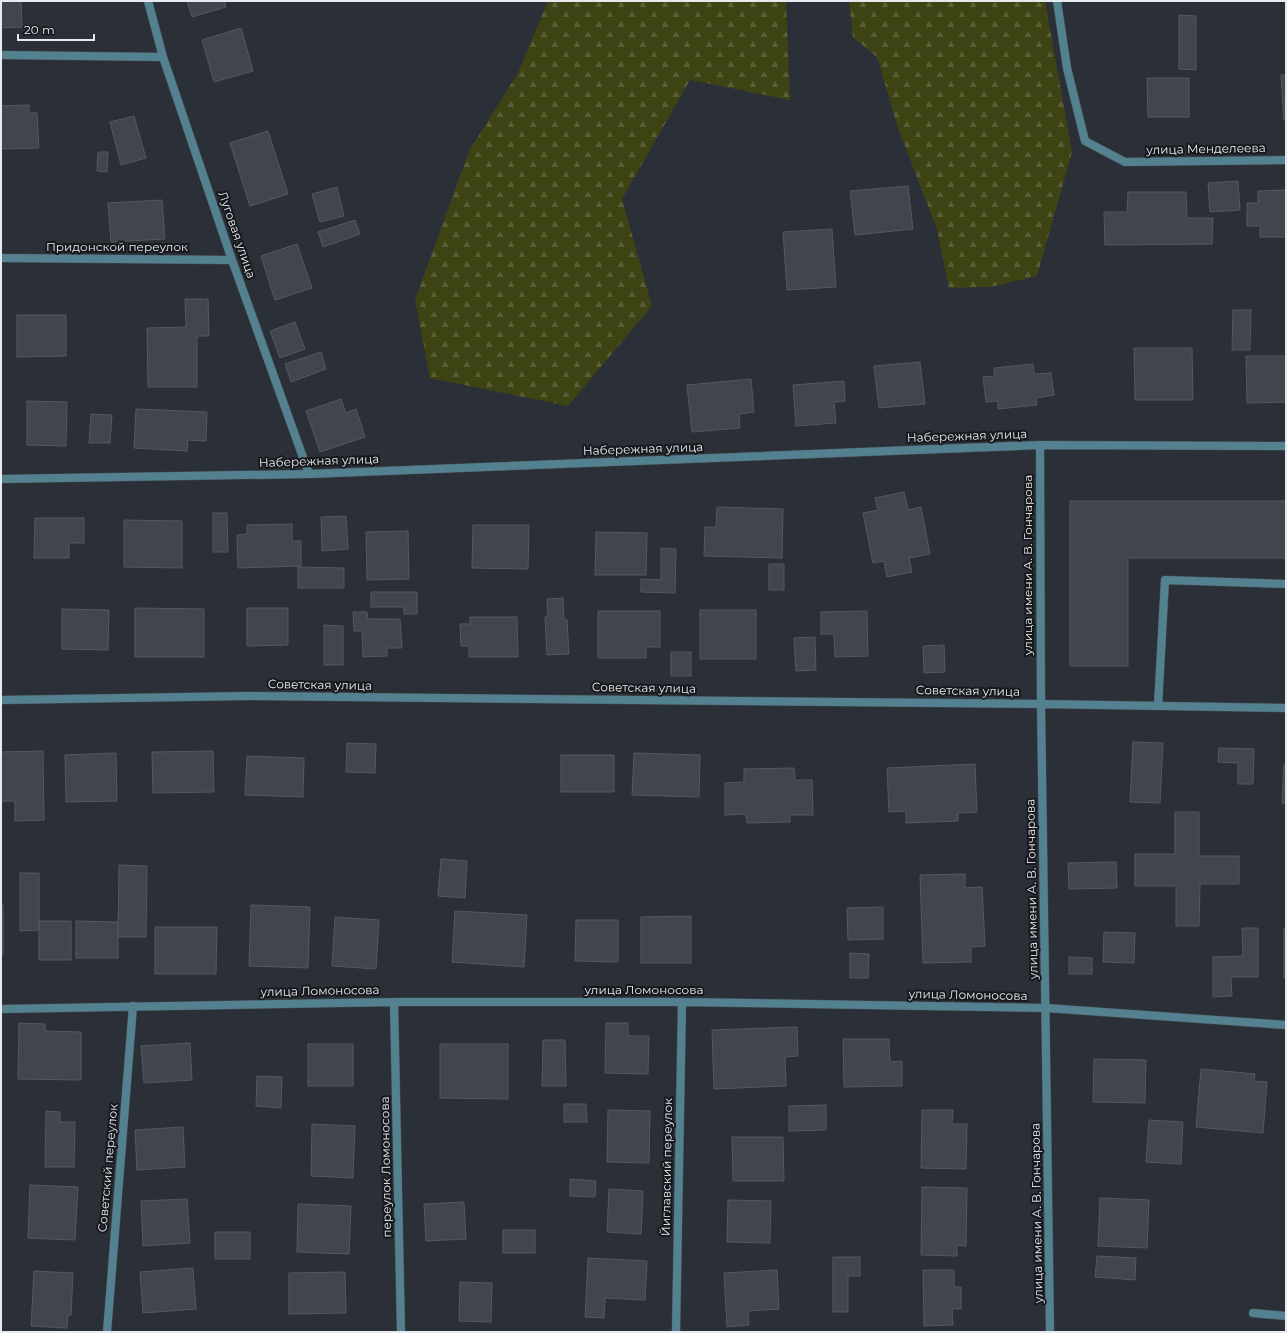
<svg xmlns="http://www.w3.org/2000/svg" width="1287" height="1333" viewBox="0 0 1287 1333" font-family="Montserrat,sans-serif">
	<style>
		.forest { fill: url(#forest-firs) }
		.building { fill: #41464d; stroke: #535961 }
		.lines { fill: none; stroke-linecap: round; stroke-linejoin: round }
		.lane-casing { stroke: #494e55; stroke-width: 9 }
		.street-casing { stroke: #494e55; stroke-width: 9 }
		.lane { stroke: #538190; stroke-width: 8 }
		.street { stroke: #538190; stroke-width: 8 }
		.labels { text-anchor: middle; stroke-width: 4; stroke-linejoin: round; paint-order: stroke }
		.street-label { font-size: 12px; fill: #e7eaef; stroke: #16181c }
	</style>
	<defs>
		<pattern id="forest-firs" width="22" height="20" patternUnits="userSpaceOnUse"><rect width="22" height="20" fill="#3e4314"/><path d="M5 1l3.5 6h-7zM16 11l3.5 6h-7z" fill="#5a5e36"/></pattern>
	</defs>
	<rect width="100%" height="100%" fill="#2b3038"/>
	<!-- forest -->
	<path class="forest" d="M548,1h238l4,99 -100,-20 -68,119 30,107 -84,100 -138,-28 -15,-78 54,-149 49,-78z
		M849,1h196l27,151 -35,124 -47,11 -41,1 -12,-59 -39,-101 -21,-71 -24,-20z"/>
	<!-- building -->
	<path class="building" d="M1,1h20l1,26 -21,1z
		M187,1h37l2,6 -34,10z
		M1179,15l17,1v54l-17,-1z
		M241,28l12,43 -39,11 -12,-42z
		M1281,75h5v45h-2z
		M1147,78h42v39h-41z
		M29,105v8h8l2,35 -38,1v-43z
		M134,116l12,42 -25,7 -11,-43z
		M268,131l20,63 -38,12 -20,-63z
		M98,152h10l-1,20 -10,-1z
		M1238,181l2,29 -30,2 -2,-29z
		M908,186l5,43 -58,6 -5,-44z
		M337,187l7,29 -24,6 -8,-28z
		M1286,190v47h-26v-11h-13v-23h11v-12z
		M1128,192h58l1,26h26l-1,26 -107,1 -1,-33h23z
		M162,200l3,39 -54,3 -3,-39z
		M355,220l5,14 -37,13 -5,-15z
		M832,229l4,58 -49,3 -4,-58z
		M297,244l15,44 -37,12 -14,-44z
		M185,299h23l1,37h-12v51h-49l-1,-59 39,-1z
		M1233,310h18l-1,40h-18z
		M17,315h49v41l-49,1z
		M295,322l10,27 -25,9 -10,-27z
		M1134,348h58l1,52h-58z
		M321,352l5,17 -35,13 -6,-18z
		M1246,356h40v46l-39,1z
		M920,362l5,42 -46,4 -5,-42z
		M1033,364l1,10 17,-1 3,22 -18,3 1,7 -39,4v-8l-12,1 -3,-25 12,-1 -1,-8z
		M751,379l3,33 -15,2 1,14 -48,4 -5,-47z
		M844,381l1,20 -11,1 2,21 -40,3 -3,-41z
		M341,399l5,14 10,-4 9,28 -45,15 -14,-41z
		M27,401l40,1 -1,44 -39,-1z
		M136,409l71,3 -1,29 -18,-1 -1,11 -53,-3z
		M91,414l21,1 -2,28h-21z
		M904,492l4,18 13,-3 9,47 -21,4 3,14 -25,5 -3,-16 -11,2 -10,-50 15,-3 -3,-12z
		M1070,501h216v57h-158v108h-58z
		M717,507l66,2 -1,49 -78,-2 1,-29h11z
		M213,513h14l1,39h-15z
		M346,516l2,33 -26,2 -1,-34z
		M35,518h49v25h-15v15h-35z
		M124,520l58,1v47l-58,-1z
		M292,524v17h9v25l-63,2 -1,-33 10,-1v-9z
		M473,525h56l-1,44 -56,-1z
		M408,531l1,48 -42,1 -1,-48z
		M596,532l51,1 -1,42h-51z
		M661,548l15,1 -1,44 -34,-1v-13l20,1z
		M769,564h15v26h-15z
		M298,567l46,1v20h-46z
		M371,592h46v22h-13v-7h-33z
		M563,598l1,22h3l2,34 -22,1 -2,-38h3l-1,-18z
		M135,608l69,1v48h-69z
		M247,608h41v37l-41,1z
		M62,609l47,1 -1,40 -46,-1z
		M700,610h56v49h-56z
		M598,611h62v36h-14v11h-48z
		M867,611l1,45 -33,1 -1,-23h-13v-22z
		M353,612h14l1,7h32l2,29h-15v8l-24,1 -1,-26h-8z
		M470,617h47l1,40h-49v-11h-8l-1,-22h10z
		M324,625l19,1v39h-19z
		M815,637l1,33 -20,1 -2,-33z
		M944,645l1,27 -21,1 -1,-27z
		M671,652h20v24h-20z
		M1133,742l30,1 -3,60 -30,-1z
		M347,743l29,1 -1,29 -29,-1z
		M1219,748l35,1 -1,35h-15v-21l-20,-1z
		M43,751l1,69 -29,1v-20h-14v-49z
		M213,751l1,41 -61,1 -1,-41z
		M116,753l1,48 -51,1 -1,-47z
		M634,753l66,2 -1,42 -67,-2z
		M561,755h53v37h-53z
		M247,756l57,2 -1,39 -58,-2z
		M975,764l2,48 -19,1v8l-52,2v-12l-17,1 -2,-44z
		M1284,765h2v39l-4,-1z
		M794,768l1,12h17l1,35h-23v7l-43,1 -1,-9 -21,1v-32l19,-1v-13z
		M1175,812h24v44h40v28h-39l-1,42h-23v-40h-41v-32h40z
		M441,859l26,2 -2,37 -27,-2z
		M1116,862l1,26 -48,1 -1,-26z
		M119,865l28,1 -1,71h-28z
		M20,873h19v57l-19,1z
		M965,874v14l17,-1 3,59 -14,1v15l-48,1 -3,-88z
		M1,905h2v50h-2z
		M251,905l59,2 -2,61 -59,-2z
		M883,907v32l-35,1 -1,-32z
		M455,911l72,4 -3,52 -72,-5z
		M691,916v47h-50v-46z
		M335,917l44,3 -3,49 -44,-3z
		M576,920h42v42l-43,-1z
		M39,921h32v39h-32z
		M76,921l42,1v36h-42z
		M155,927h62l-1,47h-61z
		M1242,928h16v49h-27l1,19 -19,1v-40l30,-1z
		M1284,929h2v49h-2z
		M1104,932l31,1 -1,30 -31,-1z
		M850,953l19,1 -1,24h-18z
		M1069,957l23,1v16h-23z
		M19,1023l26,1v7l36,1v48l-63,-1z
		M606,1023h22v13h21l-1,38 -43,-1z
		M797,1027l1,29 -13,1 1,29 -72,3 -2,-59z
		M843,1039h46l1,23 12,-1v25l-58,1z
		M543,1040h22l1,46h-24z
		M190,1043l2,37 -48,3 -3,-37z
		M308,1044h45v42h-45z
		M440,1044h68v55l-68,-1z
		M1094,1059l52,1 -1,43 -52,-1z
		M1201,1069l54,5 -1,7 13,1 -4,51 -67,-6z
		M257,1076l25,1 -1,31 -25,-2z
		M564,1104h22l1,18h-23z
		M826,1105v25l-37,1v-25z
		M608,1110l42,1 -1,52 -42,-1z
		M922,1110h31l-1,14h15l-1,45 -45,-1z
		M46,1111l14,1v10h15l-1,45h-29z
		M1149,1120l34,2 -2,42 -35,-2z
		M312,1124l43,2 -2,52 -42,-2z
		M183,1127l2,40 -48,3 -2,-40z
		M732,1137h51l1,44h-51z
		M570,1179l26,2 -1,16 -25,-1z
		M30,1185l48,2 -3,53 -47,-2z
		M922,1187l45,1 -1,58 -9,-1v11l-36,-1z
		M609,1189l34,2 -2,43 -34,-2z
		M1100,1198l49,2 -2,48 -49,-2z
		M187,1199l3,44 -47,3 -2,-45z
		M728,1200l43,1 -1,42 -43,-1z
		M464,1202l2,37 -40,2 -2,-37z
		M298,1204l53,2 -2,48 -52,-2z
		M503,1230h32v23h-32z
		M215,1232h35v27h-35z
		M1097,1256l39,2 -1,22 -40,-3z
		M833,1257h27v19h-12v36h-15z
		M588,1258l59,3 -2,39 -40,-2 -1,20 -19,-1z
		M193,1268l3,41 -53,4 -3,-41z
		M777,1270l2,39 -31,2 1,14 -22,2 -3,-54z
		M923,1270h31v17h7v22h-9l1,16 -29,1z
		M34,1271l39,2 -2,42h-3l-1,13 -36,-2z
		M345,1272l1,41 -57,1v-41z
		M460,1282l32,1 -1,39 -32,-1z"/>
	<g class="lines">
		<defs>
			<path id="lane" d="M1158,706l7,-126 121,4
				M1253,1313l33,3"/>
			<path id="street" d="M148,1l15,56 69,203 77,214
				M1057,1l10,67 18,73 40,21 161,-2
				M1,55l162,2
				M1,258l231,2
				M1040,445l1,259 9,628
				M1,479l308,-5 731,-29 246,1
				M1,700l246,-4 794,8 245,4
				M394,1002l7,330
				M1,1009l393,-7h288l364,6 240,17
				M107,1332l26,-326
				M676,1332l6,-330"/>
		</defs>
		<!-- lane casing -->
		<use href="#lane" class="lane-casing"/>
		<!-- street casing -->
		<use href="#street" class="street-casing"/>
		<!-- lane -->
		<use href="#lane" class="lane"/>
		<!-- street -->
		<use href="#street" class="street"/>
	</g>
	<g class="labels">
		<!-- street labels -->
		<g class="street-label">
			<text transform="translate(1206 149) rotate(-1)" y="4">улица Менделеева</text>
			<text transform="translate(237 235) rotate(71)" y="4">Луговая улица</text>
			<text x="117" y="251">Придонской переулок</text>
			<text transform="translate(967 436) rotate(-2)" y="4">Набережная улица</text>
			<text transform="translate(643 449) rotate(-2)" y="4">Набережная улица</text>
			<text transform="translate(319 461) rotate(-2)" y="4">Набережная улица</text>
			<text transform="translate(1028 565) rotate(-90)" y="4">улица имени А. В. Гончарова</text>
			<text transform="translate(320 685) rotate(1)" y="4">Советская улица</text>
			<text transform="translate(644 688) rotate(1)" y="4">Советская улица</text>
			<text transform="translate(968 691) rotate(1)" y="4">Советская улица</text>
			<text transform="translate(1032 889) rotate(-91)" y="4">улица имени А. В. Гончарова</text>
			<text x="644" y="994">улица Ломоносова</text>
			<text transform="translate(320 991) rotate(-1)" y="4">улица Ломоносова</text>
			<text transform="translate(968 995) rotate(1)" y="4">улица Ломоносова</text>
			<text transform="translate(386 1167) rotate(-91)" y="4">переулок Ломоносова</text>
			<text transform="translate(667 1167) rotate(-89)" y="4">Йиглавский переулок</text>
			<text transform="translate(108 1168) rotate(-85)" y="4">Советский переулок</text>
			<text transform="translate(1037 1213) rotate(-91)" y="4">улица имени А. В. Гончарова</text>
		</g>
	</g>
	<!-- border -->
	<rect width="1287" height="1333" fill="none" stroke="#e7eaef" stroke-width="4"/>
	<!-- scale -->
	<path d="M18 34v6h76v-6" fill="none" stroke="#e7eaef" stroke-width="2"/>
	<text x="24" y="34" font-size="12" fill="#e7eaef" stroke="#16181c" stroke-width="3" paint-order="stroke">20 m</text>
</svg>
